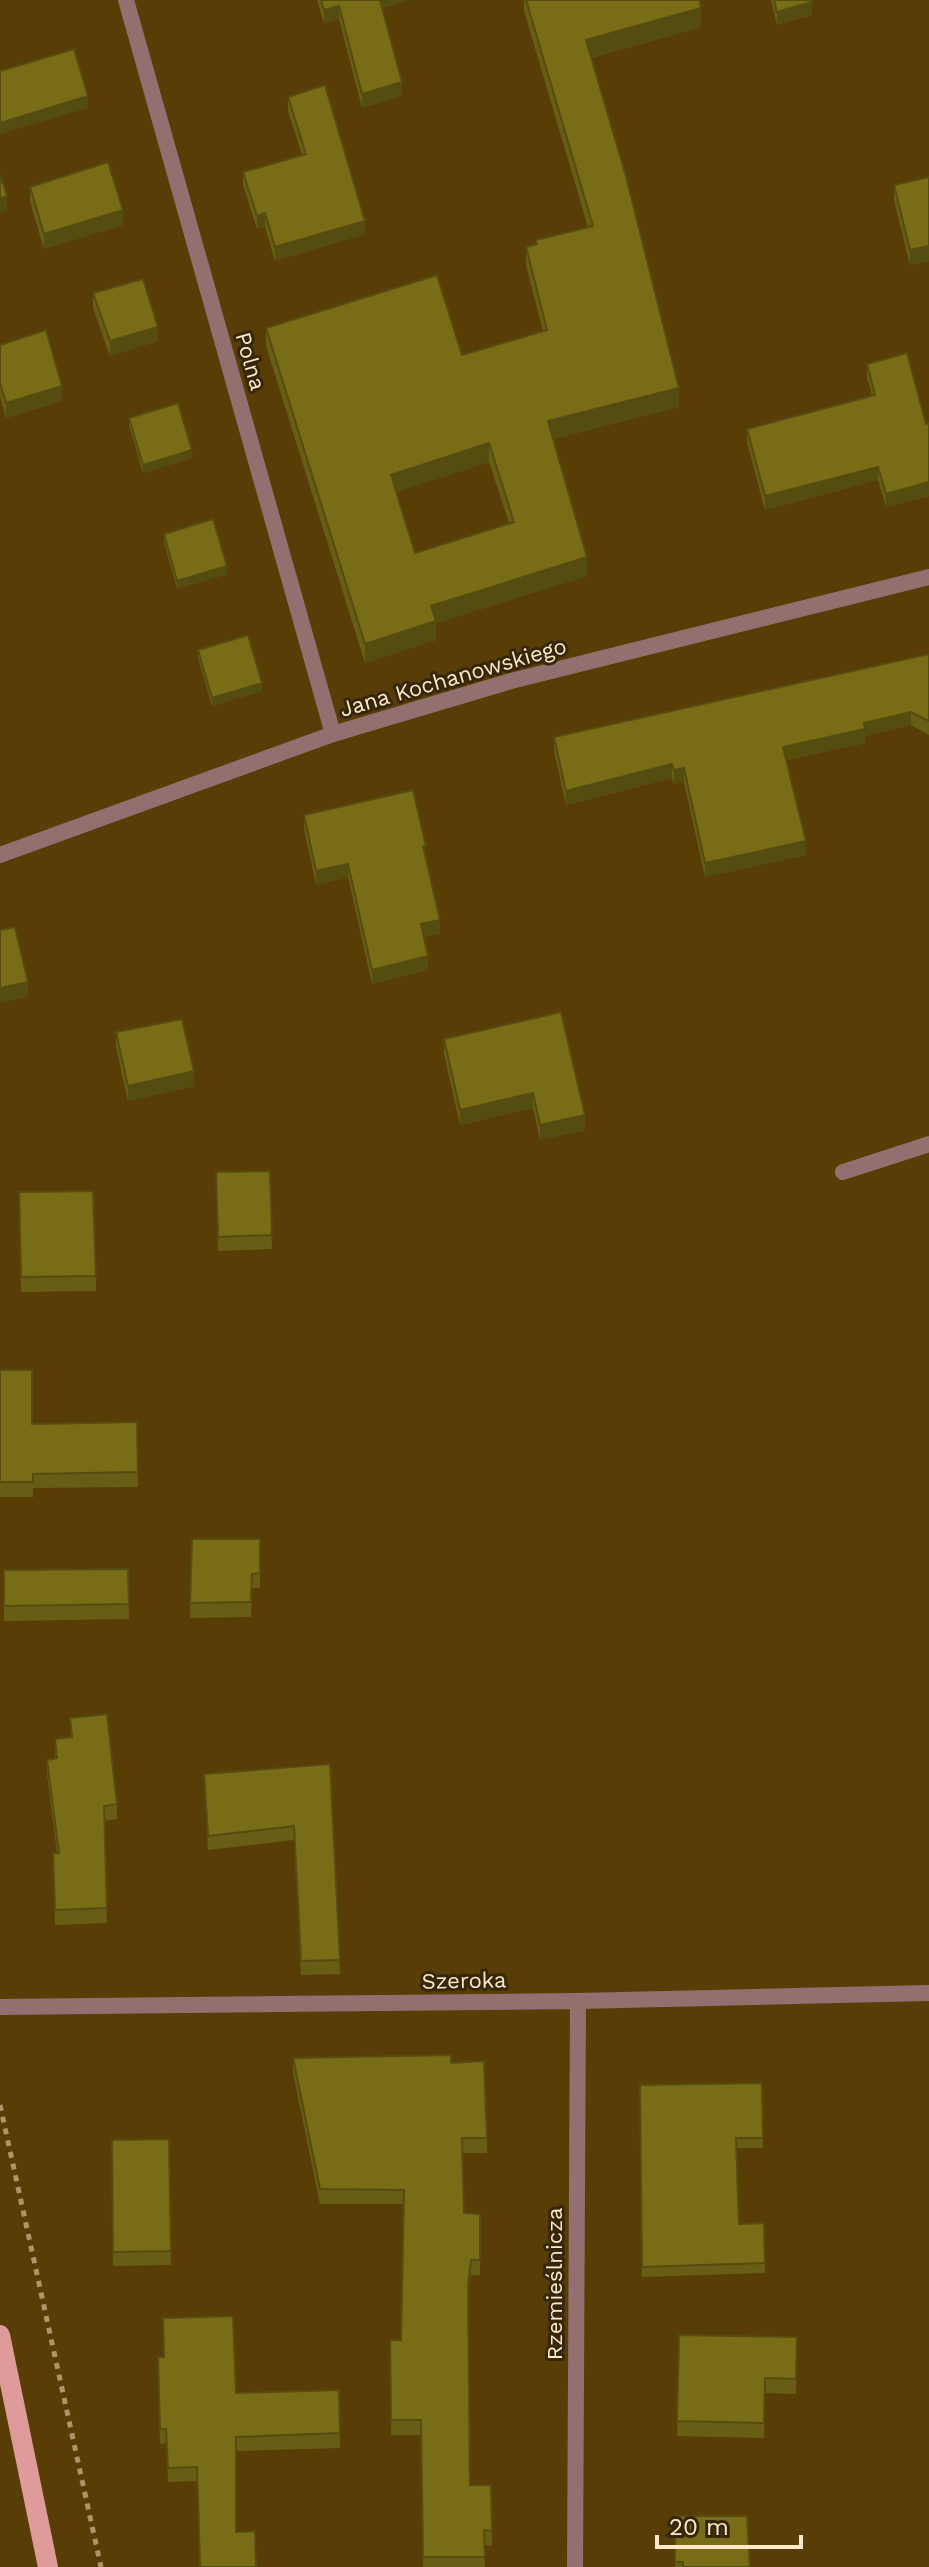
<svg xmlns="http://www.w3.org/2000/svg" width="929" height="2567" viewBox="0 0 929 2567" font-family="'Work Sans',sans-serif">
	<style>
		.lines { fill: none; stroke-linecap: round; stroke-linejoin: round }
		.path { stroke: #ac9569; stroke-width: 5; stroke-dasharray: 6 6; stroke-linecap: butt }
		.service { stroke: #927070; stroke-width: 16 }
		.minor { stroke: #927070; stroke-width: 16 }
		.tertiary { stroke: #927070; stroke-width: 16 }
		.primary { stroke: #de9b99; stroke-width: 20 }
		.wall { fill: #685d14; fill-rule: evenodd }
		.shaded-wall { fill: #554c10 }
		.building { fill: #796c17; stroke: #554c10; stroke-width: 2; fill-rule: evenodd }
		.labels { text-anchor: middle; stroke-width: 6; stroke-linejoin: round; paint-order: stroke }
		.street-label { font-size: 22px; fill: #fde9c9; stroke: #36270b }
	</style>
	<rect width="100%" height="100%" fill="#583e06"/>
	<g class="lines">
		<!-- path -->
		<path class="path" d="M0,2105l101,462"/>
		<!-- service -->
		<path class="service" d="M843,1172l86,-28"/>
		<!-- minor -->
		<path class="minor" d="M126,0l207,734
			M0,2007l578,-6 351,-8
			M575,2567l3,-566"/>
		<!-- tertiary -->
		<path class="tertiary" d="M0,855l333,-121 178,-53 418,-104"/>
		<!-- primary -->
		<path class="primary" d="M0,2335l48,232"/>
	</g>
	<!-- wall -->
	<path class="wall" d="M317,0h93l-28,8 20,88 -40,12 -23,-89 -15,4z
		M524,0h175l2,27 -110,31 88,349 -126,32 34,137 -151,47v17l-71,23 -99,-317v-18l196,27 81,-24 -17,-65v-19l10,-2v-5l52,-13 -64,-216zM489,462l20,61 -94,30 -19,-61z
		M771,0h40l1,15 -35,10z
		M288,97l77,137 -90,27 -10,-34 -8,2 -14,-44v-13l59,-17 -14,-44z
		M929,177v84l-19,4 -16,-65v-15z
		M30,187l93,38 -79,24 -14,-47z
		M93,293l65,48 -48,15 -17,-48z
		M0,345l62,56 -56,17 -6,-21z
		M867,364l59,60 3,-1v73l-43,11 -8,-27 -113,30 -18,-68v-13l125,-34 -5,-17z
		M129,418l63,40 -49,15 -14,-48z
		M164,534l63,40 -50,15 -13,-47z
		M198,650l64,41 -50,15 -14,-48z
		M929,654v81l-18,-10 -46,11v7l-79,17 20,95 -101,22 -21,-95 -10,2 -2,-6 -106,27 -12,-54v-14z
		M304,815l122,43 14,76 -16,3 4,33 -56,14 -24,-107 -32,8 -12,-56z
		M561,1012l24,118 -45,10 -7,-32 -73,17 -16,-71v-15z
		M116,1032l78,54 -66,15 -12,-54z
		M270,1171l2,78 -54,2 -2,-79z
		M19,1192l77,84v15l-75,1z
		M0,1370l32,54 105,-2 1,65 -105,1v9h-33z
		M192,1539h68v49h-8l-1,29 -61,1z
		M128,1569l1,50 -125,2v-51z
		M70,1718l47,86v15l-13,2 3,102 -52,2 -2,-72h4l-10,-79v-14l8,-2v-19l16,-1z
		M330,1764l10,210 -39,1 -7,-135 -86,10 -4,-76z
		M293,2058l158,5 36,75v15h-25l2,60 16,1v61h-9l-3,25 2,185h21l1,61 -8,-1 1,22h-62l-2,-132h-30l-1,-95h11l2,-136h-83l-27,-131z
		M762,2083l1,65h-26l2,76 26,39v10l-123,4 -2,-192z
		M169,2139l2,126 -58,1 -1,-126z
		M679,2335l118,2 -1,57 -31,-1 -1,45 -87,-2z
		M158,2357l78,36 103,-3 1,58 -104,3v81l20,35 -59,-86 -29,1 -2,-39 -6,1z
		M675,2516l75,51h-75z"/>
	<!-- shaded-wall -->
	<path class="shaded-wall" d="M379,0h31l-31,9z
		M812,2v13l-35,10v-13z
		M339,6v13l-15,4v-13z
		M701,8v19l-115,32v-19z
		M402,82v14l-40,12v-14z
		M88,96v12l-88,26v-11z
		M7,196v15l-7,2v-14z
		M123,210v15l-79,24v-15z
		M265,213v14l-8,2v-13z
		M365,221v13l-90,27v-14z
		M929,246v15l-19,4v-15z
		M158,327v14l-48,15v-15z
		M62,386v15l-56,17v-15z
		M679,388v19l-131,33v-19z
		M489,443v19l-98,32v-19z
		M192,450v8l-49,15v-8z
		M878,467v13l-113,30v-14z
		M929,482v14l-43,11v-13z
		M587,557v19l-151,47v17l-71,23v-19l66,-38z
		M227,566v8l-50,15v-8z
		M262,683v8l-50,15v-8z
		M911,712v13l-46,11v7l-82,17v-13l81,-24z
		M672,764v14l-106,27v-14z
		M684,768v14l-10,2v-14z
		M806,841v14l-101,22v-14z
		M348,864v13l-32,8v-14z
		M440,920v14l-19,4v-14z
		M428,956v14l-56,14v-14z
		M28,982v15l-28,6v-15z
		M194,1071v15l-66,15v-15z
		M533,1093v15l-73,17v-15z
		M585,1115v15l-45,10v-15z
		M471,2260v15l-3,26v-15z"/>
	<!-- building -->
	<path class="building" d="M321,0h59l22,82 -40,12 -23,-88 -15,4z
		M526,0h173l2,8 -115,32 40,136 53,212 -131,33 39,136 -156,49 5,15 -71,23 -99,-316 171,-53 25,80 85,-25 -21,-83 11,-3 -1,-4 57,-14zM489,443l25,79 -99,31 -24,-78z
		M774,0h37l1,2 -35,10z
		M74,49l14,47 -88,27v-52z
		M325,85l40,136 -90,26 -10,-34 -8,3 -14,-44 63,-18 -18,-57z
		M108,162l15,48 -79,24 -14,-47z
		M0,174l7,22 -7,3z
		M929,177v69l-19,4 -16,-65z
		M143,279l15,48 -48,14 -17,-48z
		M46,330l16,56 -56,17 -6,-20v-38z
		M907,353l19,71 3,-1v59l-43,12 -8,-27 -113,29 -18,-67 128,-34 -8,-31z
		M178,403l14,47 -49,15 -14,-47z
		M213,519l14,47 -50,15 -13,-47z
		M248,635l14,48 -50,15 -14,-48z
		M929,654v67l-18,-9 -47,11 1,6 -82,18 23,94 -101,22 -21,-95 -10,2 -2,-6 -106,27 -12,-54z
		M413,790l13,56h-3l17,74 -19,4 7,32 -56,14 -24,-106 -32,7 -12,-56z
		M15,927l13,55 -28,6v-58z
		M561,1012l24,103 -45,10 -7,-32 -73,17 -16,-71z
		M182,1019l12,52 -66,15 -12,-54z
		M270,1171l2,64 -54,2 -2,-65z
		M93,1191l3,85 -75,1 -2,-85z
		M0,1370h32v54l105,-2 1,50 -105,2v8h-33z
		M192,1539h68v34l-8,1 -1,28 -61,1z
		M128,1569l1,35 -125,2v-36z
		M107,1714l10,90 -13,2 3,102 -52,2 -2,-57h6l-12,-93 10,-2 -2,-19 17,-2 -2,-19z
		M330,1764l10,196 -39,1 -7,-135 -86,10 -4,-62z
		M451,2055v8l33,-2 3,77h-25l2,75 16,1v46h-9l-3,26 2,199h21l1,46 -8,-1 1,27h-62l-2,-137h-30l-1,-80h11l3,-150 -84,-1 -27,-131z
		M762,2083l1,55h-27l3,86 25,-1 1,40 -123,4 -2,-182z
		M169,2139l2,112 -58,1 -1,-112z
		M233,2316l3,77 103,-3 1,43 -104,4v95l19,-1 1,36h-56l-3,-100 -29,1 -2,-39h-6l-2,-72h6l-1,-39z
		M679,2335l118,2 -1,42 -31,-1 -1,45 -87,-2z
		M675,2516h72l3,51h-67v-5h-8z"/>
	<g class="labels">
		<!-- street labels -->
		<g class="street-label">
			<text transform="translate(251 361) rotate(74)" y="8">Polna</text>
			<text transform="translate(453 677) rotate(-16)" y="8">Jana Kochanowskiego</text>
			<text transform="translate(464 1980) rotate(-1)" y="8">Szeroka</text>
			<text transform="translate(554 2284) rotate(-90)" y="8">Rzemieślnicza</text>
		</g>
	</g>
	<!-- scale -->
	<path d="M657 2535v12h144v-12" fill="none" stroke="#fde9c9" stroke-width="4"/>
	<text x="669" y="2535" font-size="24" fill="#fde9c9" stroke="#36270b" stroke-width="6" paint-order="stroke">20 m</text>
</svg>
